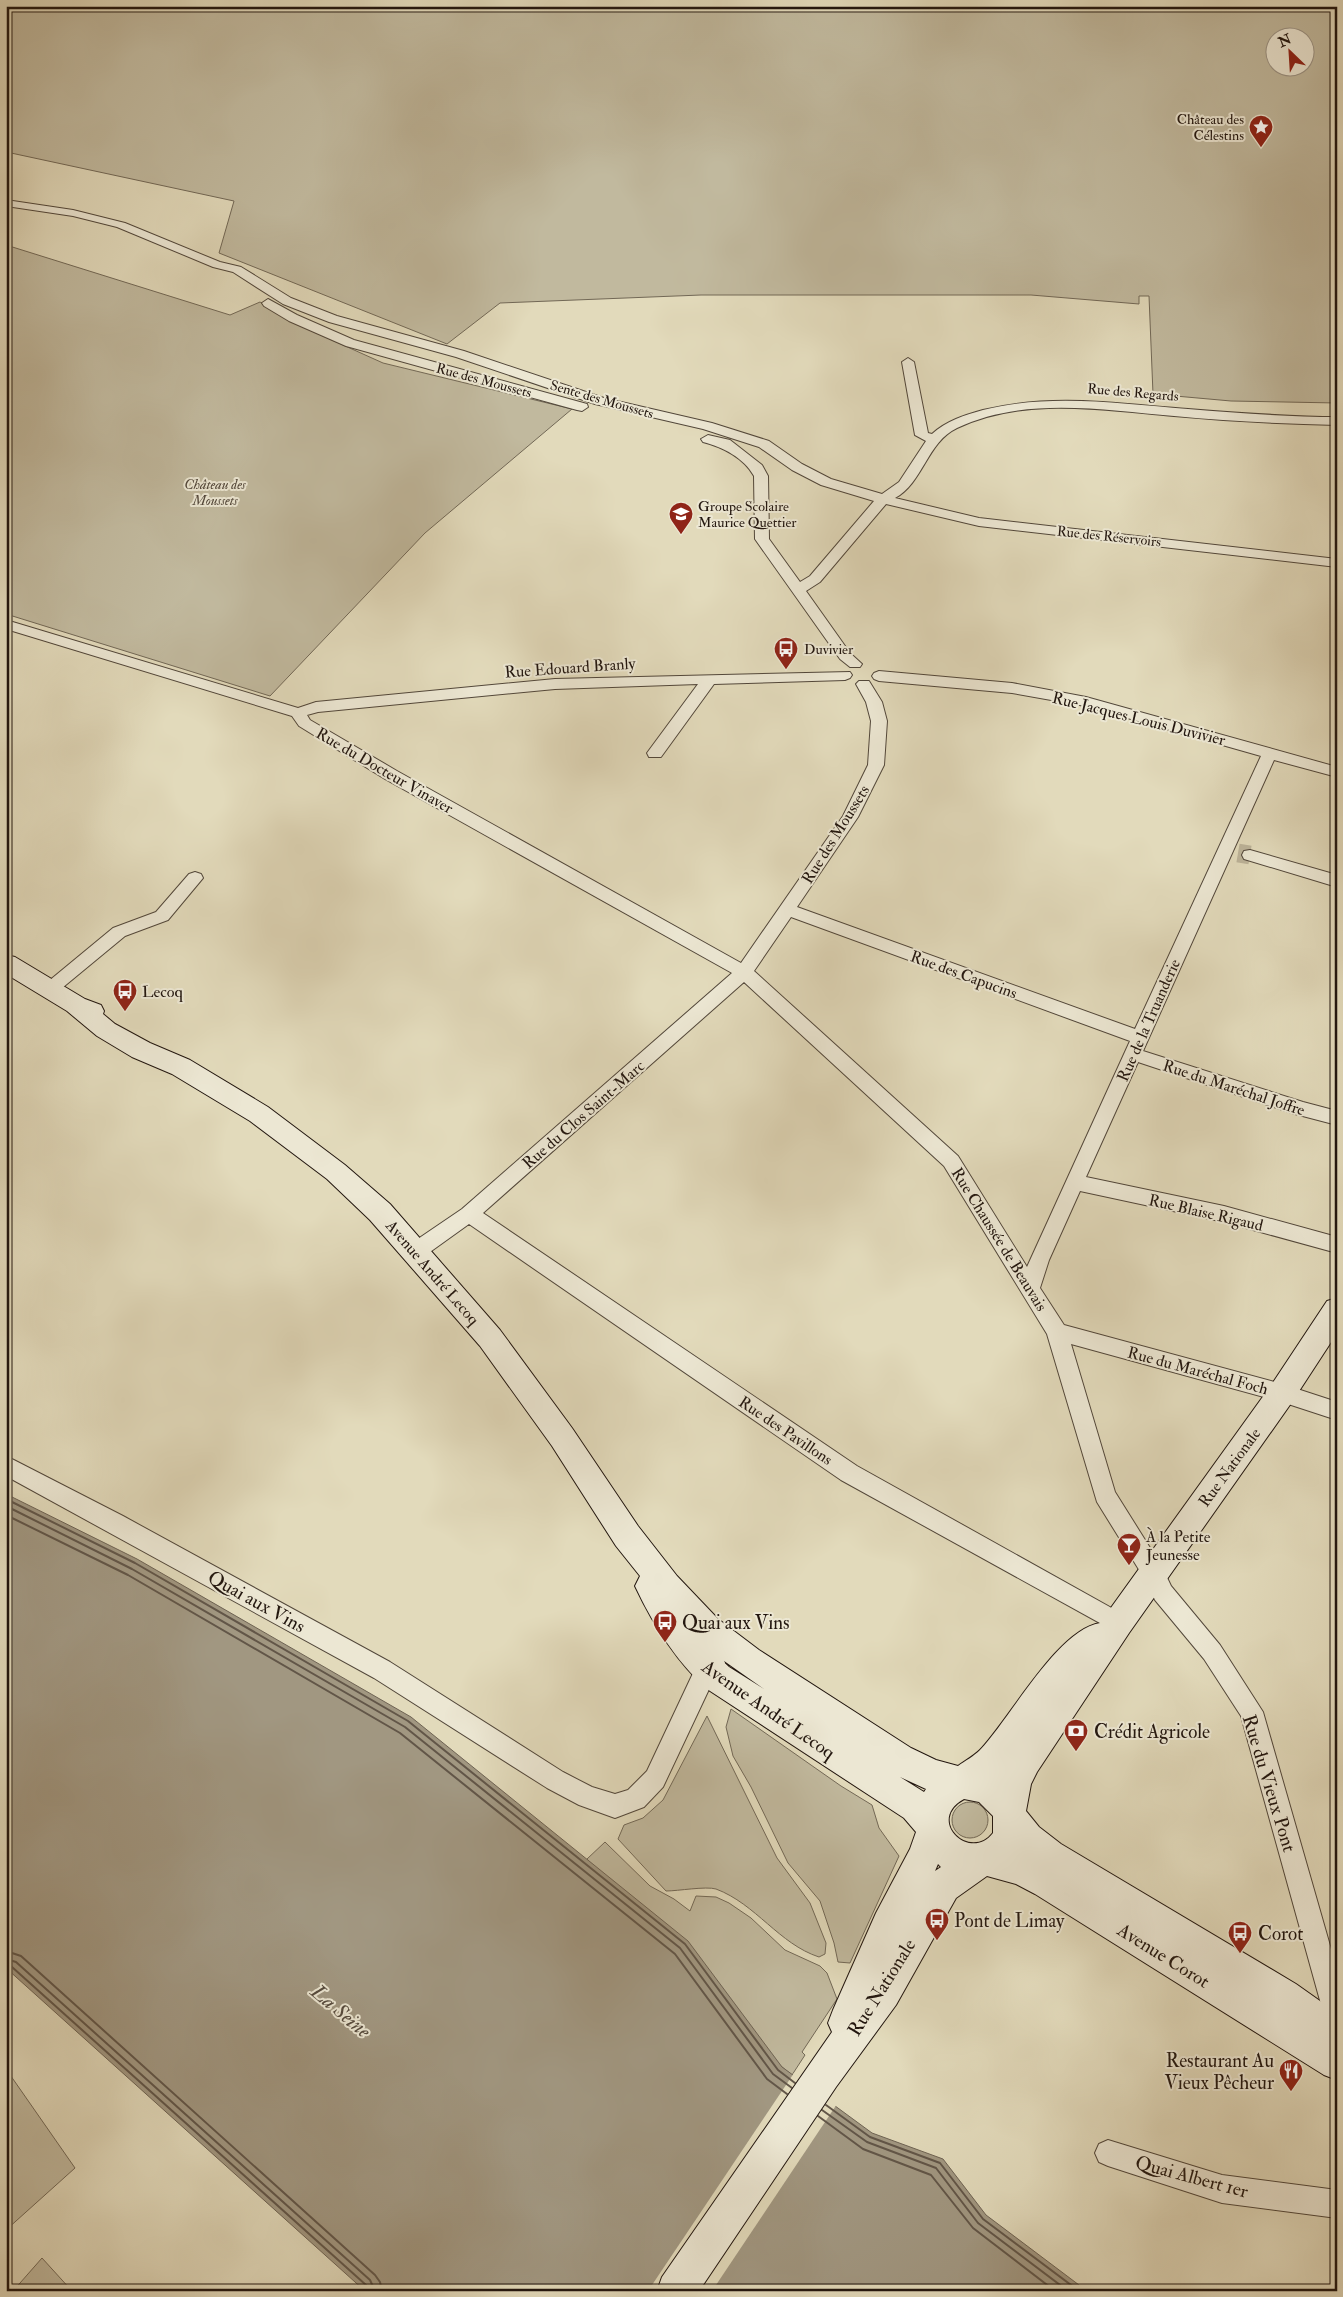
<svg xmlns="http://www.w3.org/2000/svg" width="1343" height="2297" viewBox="0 0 1343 2297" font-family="'IM FELL Double Pica',serif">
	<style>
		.green { fill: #c1b99e; stroke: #726856; fill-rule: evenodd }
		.water { fill: #a19781; stroke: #6e6353 }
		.pier { fill: #e2dabb }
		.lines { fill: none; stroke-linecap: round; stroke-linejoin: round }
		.shore { stroke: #625648; stroke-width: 2 }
		.minor-tunnel { stroke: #bcb399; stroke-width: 19; stroke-dasharray: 19 9; stroke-linecap: butt }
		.minor-casing { stroke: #52473a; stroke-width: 2 }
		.secondary-casing { stroke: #22160f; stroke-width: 2 }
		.minor { fill: #ece7d3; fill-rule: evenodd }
		.secondary { fill: #ece7d3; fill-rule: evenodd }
		.labels { text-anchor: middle; stroke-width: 4; stroke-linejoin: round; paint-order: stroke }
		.far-poi-label { font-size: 14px; fill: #22160f; stroke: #ece7d3; text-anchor: start }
		.far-street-label { font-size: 14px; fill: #22160f; stroke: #ece7d3 }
		.far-park-label { font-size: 14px; font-style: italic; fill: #52473a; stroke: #ece7d3 }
		.street-label { font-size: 16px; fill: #22160f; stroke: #ece7d3 }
		.poi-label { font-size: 16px; fill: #22160f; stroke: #ece7d3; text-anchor: start }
		.near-street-label { font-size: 19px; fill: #22160f; stroke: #ece7d3 }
		.near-poi-label { font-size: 19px; fill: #22160f; stroke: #ece7d3; text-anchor: start }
		.near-water-label { font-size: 21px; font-style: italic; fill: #554a3d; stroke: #ece7d3 }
	</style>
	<rect width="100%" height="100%" fill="#e2dabb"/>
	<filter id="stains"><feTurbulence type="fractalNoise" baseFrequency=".004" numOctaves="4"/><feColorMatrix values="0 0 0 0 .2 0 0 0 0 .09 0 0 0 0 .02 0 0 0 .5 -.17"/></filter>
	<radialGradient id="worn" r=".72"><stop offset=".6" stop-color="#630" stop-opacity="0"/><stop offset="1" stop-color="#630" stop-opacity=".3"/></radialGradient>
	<!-- green -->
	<path class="green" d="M6,6h1331v397l-106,-2 -78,-7 -4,-98h-10v8l-108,-9h-330l-201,8 -53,41 -228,-91 15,-52 -223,-48 -5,-3zM1276,38h30v30h-30z
		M6,245l224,70 30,-13 43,25 80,36 189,46 -147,124 -155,163 -264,-82z
		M731,1709l110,77 31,19 7,23 20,28 -49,107 -12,-1 -4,-19 -14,-42 -32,-38 -37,-76 -18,-31 -7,-29z
		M707,1716l70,142 33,45 16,40 -1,11 -6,3c-40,-13 -63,-53 -103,-68 -10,-3 -38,2 -50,2l-48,-52 6,-14 19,-7 20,-18z
		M952 1820a18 18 0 1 1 36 0a18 18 0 1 1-36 0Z
		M605,1842l45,44 24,13 16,12 6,-15 20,1 13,6 22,15 34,32 35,16 7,7 10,26 -35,53 3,3 -13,20 -10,-8 -195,-208z
		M6,2069l69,99 -69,62z
		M42,2258l30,33h-59z"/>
	<!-- water -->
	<path class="water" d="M6,1494l131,65 274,158 277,224 94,126 90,66 71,26 43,56 101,76h-722l-359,-323z"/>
	<!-- pier -->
	<path class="pier" d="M794,2073l43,31 -125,187h-64z"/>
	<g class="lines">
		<!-- shore -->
		<path class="shore" d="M6,1499l129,64 273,158 277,223 93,126 17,13
			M6,1506l126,63 273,158 275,221 93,126 19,14
			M6,1515l122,60 272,158 275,221 92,125 20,15
			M6,1951l15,5 354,319 5,7 2,9
			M6,1959l10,3 354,318 5,11
			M6,1965l6,2 354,318 2,6
			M826,2105l44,32 70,26 43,56 96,72
			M822,2110l45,32 69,26 42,55 90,68
			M818,2116l45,33 68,26 42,53 82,63"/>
		<!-- minor-tunnel -->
		<path class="minor-tunnel" d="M1238,853l12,2"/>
		<defs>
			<path id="minor" d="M6,200l67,10 52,13 95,39 21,5 50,31 46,18 127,35 140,47 108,25 57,18 33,23 29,15 51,15 17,-12 27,-41 -11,-6 -13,-73 6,-4 6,4 14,71 4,1c14,-13 33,-19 51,-24 69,-17 136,-6 205,-1 50,4 99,8 149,8v8c-55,-1 -109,-4 -163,-9 -72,-6 -149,-20 -217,12 -30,14 -34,55 -62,70l84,20 358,41v8l-358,-41 -93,-22 -66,78 -14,9 44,62 12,11 -2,3h-10l-10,-8 -85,-120 -1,-63c-10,-18 -31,-29 -51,-34l-2,-3 7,-4 22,5 32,25 6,11 1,63 31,43 10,-6 64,-75 -53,-16 -29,-15 -33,-23 -56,-18 -108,-25 -139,-47 -127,-35 -46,-18 -50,-32 -20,-5 -96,-40 -44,-11 -67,-10z
				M268,299l29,16 57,25 233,64 1,3 -6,4 -5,-1 -231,-64 -57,-25 -25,-15 -2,-3z
				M6,620l292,88 18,-6 239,-23 295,-7 2,3 -2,3 -5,2 -131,4 -53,73h-12l-2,-4 51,-69 -143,5 -237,23 -11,3 3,5 87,51 344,192 102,-147 25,-51 3,-44 -5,-19 -10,-18 3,-3h10l13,21 5,19 -3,44 -26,52 -61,90 338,122 126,-273 -176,-50 -73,-13 -133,-12 -5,-2 -2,-3 2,-3 5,-2 133,12 74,14 251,70v10l-63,-17 -131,291 160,51 34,9v14l-42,-11 -157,-52 -52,115 138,29 113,31v16l-113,-31 -144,-31 -31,69 -9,28 24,37 218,59 55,18v18l-55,-18 -211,-58 44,148 47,75 9,19 49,59 43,67 74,258v58l-9,-4 -4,-9 -83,-299 -37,-57 -49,-59 -9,-19 -49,-79 -50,-168 -103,-168 -200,-184 -261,231 374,253 269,150 3,7 -3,7 -8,3 -277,-153 -372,-256 -46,33 -7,2 -7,-2 -3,-6 3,-6 53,-36 270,-236 -347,-194 -86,-53 -7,-10 -286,-87zM791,917l339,124 -103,226 -69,-111 -204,-185z
				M1250,850l87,25v12l-93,-28 -2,-4 2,-4z
				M195,872l6,2 2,4 -35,42 -43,16 -69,57 -6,2 -6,-2 -3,-4 3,-4 69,-57 43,-16 33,-38z
				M6,1456l117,60 267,146 173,110 29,15 23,7 13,-4 19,-19 48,-102 11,-14 8,-3 8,3 3,8 -14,22 -48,102 -19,20 -29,11 -36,-13 -32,-17 -173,-110 -368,-202z
				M1108,2140l114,35 115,15v28l-115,-15 -114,-37 -9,-4 -4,-9 4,-9z"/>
			<path id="secondary" d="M6,955l9,2 70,42 16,6 3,6 -1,3 12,10 35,19 40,17 78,47 77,58 45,39 110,126 72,98 66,98 39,50 41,43 41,31 152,98 25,12 22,6c7,-5 16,-10 22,-16 30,-31 77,-120 120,-127l172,-239 55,-83 10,-3v35l-45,69 -163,231 -92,139 -6,12 -5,27 13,16 22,17 235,140 41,29v67l-13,-5 -289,-181 -19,-10 -29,-8 -31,22 -60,107 -60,82 -137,204h-42l5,-14 170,-245 -4,-9 5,-13 43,-97 34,-64 6,-17 -12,-14 -197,-129c-32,-29 -54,-65 -72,-103l5,-10 -24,-30 -64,-100 -72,-100 -110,-126 -43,-41 -77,-58 -78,-47 -40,-17 -35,-21 -30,-25 -61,-37zM717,1656l47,33 -35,-22zM900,1777l26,12 -2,3zM964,1799l15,3 14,14v17c-23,30 -68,-13 -29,-34zM938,1864l3,3 -6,4z"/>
		</defs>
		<!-- minor casing -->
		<use href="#minor" class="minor-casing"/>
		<!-- secondary casing -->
		<use href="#secondary" class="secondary-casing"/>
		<!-- minor -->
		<use href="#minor" class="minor"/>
		<!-- secondary -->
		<use href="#secondary" class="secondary"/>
	</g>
	<!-- icons -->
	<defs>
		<symbol id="sight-pin" viewBox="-11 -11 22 30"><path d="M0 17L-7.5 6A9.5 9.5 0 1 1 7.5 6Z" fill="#8f2418" stroke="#ece7d3"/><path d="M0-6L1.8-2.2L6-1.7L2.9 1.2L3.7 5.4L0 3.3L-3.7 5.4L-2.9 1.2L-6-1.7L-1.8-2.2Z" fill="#fff"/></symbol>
		<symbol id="school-pin" viewBox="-11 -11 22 30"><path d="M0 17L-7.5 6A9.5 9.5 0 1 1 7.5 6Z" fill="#8f2418" stroke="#ece7d3"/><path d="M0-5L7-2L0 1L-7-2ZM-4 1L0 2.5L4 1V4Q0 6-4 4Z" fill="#fff"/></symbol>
		<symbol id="bus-pin" viewBox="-11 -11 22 30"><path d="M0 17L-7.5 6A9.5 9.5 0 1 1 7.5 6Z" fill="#8f2418" stroke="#ece7d3"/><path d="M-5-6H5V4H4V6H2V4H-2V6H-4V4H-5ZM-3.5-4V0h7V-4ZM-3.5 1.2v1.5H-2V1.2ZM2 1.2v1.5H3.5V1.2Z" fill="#fff"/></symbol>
		<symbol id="bar-pin" viewBox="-11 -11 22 30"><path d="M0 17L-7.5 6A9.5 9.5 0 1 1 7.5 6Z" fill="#8f2418" stroke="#ece7d3"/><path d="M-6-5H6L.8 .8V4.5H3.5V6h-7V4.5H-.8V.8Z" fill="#fff"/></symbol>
		<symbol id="bank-pin" viewBox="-11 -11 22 30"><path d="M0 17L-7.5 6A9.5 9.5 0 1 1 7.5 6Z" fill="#8f2418" stroke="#ece7d3"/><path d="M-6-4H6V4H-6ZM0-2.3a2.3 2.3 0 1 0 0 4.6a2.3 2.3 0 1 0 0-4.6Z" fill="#fff"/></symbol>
		<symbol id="restaurant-pin" viewBox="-11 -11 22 30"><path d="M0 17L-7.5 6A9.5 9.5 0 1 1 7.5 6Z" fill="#8f2418" stroke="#ece7d3"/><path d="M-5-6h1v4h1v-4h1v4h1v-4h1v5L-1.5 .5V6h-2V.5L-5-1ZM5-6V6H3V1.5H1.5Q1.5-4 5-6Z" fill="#fff"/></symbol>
	</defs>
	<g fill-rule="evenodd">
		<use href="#sight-pin" x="1247" y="113" width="28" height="38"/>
		<use href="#school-pin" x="667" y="500" width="28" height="38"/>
		<use href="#bus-pin" x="772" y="635" width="28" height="38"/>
		<use href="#bus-pin" x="111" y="977" width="28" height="38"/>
		<use href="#bar-pin" x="1115" y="1531" width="28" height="38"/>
		<use href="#bus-pin" x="651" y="1608" width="28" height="38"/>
		<use href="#bank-pin" x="1062" y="1717" width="28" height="38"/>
		<use href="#bus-pin" x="923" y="1906" width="28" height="38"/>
		<use href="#bus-pin" x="1226" y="1919" width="28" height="38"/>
		<use href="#restaurant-pin" x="1277" y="2057" width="28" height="38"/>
	</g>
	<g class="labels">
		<!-- far-poi labels -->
		<g class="far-poi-label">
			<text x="1244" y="124" text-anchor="end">Château des<tspan x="1244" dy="16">Célestins</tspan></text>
			<text x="698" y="511">Groupe Scolaire<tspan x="698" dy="16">Maurice Quettier</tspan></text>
			<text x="804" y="654">Duvivier</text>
		</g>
		<!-- far-street labels -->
		<g class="far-street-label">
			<text transform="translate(484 380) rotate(15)" y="5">Rue des Moussets</text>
			<text transform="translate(1133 392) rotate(5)" y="5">Rue des Regards</text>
			<text transform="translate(602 399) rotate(16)" y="5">Sente des Moussets</text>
			<text transform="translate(1109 536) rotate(6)" y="5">Rue des Réservoirs</text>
		</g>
		<!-- far-park labels -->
		<g class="far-park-label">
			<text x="215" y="489">Château des<tspan x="215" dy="16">Moussets</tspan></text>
		</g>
		<!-- street labels -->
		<g class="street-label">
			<text transform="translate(570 667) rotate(-4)" y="6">Rue Edouard Branly</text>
			<text transform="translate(1139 718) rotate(14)" y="6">Rue Jacques Louis Duvivier</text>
			<text transform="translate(385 770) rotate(30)" y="6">Rue du Docteur Vinaver</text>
			<text transform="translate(835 834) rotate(-58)" y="6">Rue des Moussets</text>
			<text transform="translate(964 974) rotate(20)" y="6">Rue des Capucins</text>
			<text transform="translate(1148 1020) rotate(-66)" y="6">Rue de la Truanderie</text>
			<text transform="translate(1234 1087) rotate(18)" y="6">Rue du Maréchal Joffre</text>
			<text transform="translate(583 1114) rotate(-41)" y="6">Rue du Clos Saint-Marc</text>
			<text transform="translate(1206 1212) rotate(13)" y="6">Rue Blaise Rigaud</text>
			<text transform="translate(1000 1239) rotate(58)" y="6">Rue Chaussée de Beauvais</text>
			<text transform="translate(433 1272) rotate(49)" y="6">Avenue André Lecoq</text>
			<text transform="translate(1198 1370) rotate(15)" y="6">Rue du Maréchal Foch</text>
			<text transform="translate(786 1430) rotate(34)" y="6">Rue des Pavillons</text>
			<text transform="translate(1229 1467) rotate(-54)" y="6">Rue Nationale</text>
		</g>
		<!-- poi labels -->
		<g class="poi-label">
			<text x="142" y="997">Lecoq</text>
			<text x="1146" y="1542">À la Petite<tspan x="1146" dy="18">Jeunesse</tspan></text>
		</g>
		<!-- near-street labels -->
		<g class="near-street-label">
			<text transform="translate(257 1601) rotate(29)" y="7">Quai aux Vins</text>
			<text transform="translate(769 1709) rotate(35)" y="7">Avenue André Lecoq</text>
			<text transform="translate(1270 1783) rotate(73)" y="7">Rue du Vieux Pont</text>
			<text transform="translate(1164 1955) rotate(32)" y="7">Avenue Corot</text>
			<text transform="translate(881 1987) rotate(-58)" y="7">Rue Nationale</text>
			<text transform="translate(1192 2176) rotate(15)" y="7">Quai Albert 1er</text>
		</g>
		<!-- near-poi labels -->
		<g class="near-poi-label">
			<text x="682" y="1629">Quai aux Vins</text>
			<text x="1094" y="1738">Crédit Agricole</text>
			<text x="954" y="1927">Pont de Limay</text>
			<text x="1258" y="1940">Corot</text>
			<text x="1274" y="2067" text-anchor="end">Restaurant Au<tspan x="1274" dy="22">Vieux Pêcheur</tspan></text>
		</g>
		<!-- near-water labels -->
		<g class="near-water-label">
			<text transform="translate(341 2011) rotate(40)" y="7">La Seine</text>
		</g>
	</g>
	<!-- margin -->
	<rect width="1343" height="2297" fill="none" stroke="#e2dabb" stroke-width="25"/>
	<rect x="8" y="8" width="1328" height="2282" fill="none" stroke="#22160f" stroke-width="2.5"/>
	<rect x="12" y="12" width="1318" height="2272" fill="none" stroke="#22160f"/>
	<!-- north arrow -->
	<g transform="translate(1290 52) rotate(335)"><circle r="24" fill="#ece7d3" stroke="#9b9385"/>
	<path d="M0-4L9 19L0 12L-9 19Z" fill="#8f2418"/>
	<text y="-8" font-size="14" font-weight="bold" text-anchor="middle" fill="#22160f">N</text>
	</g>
	<rect width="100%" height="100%" filter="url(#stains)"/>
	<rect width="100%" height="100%" fill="url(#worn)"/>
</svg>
